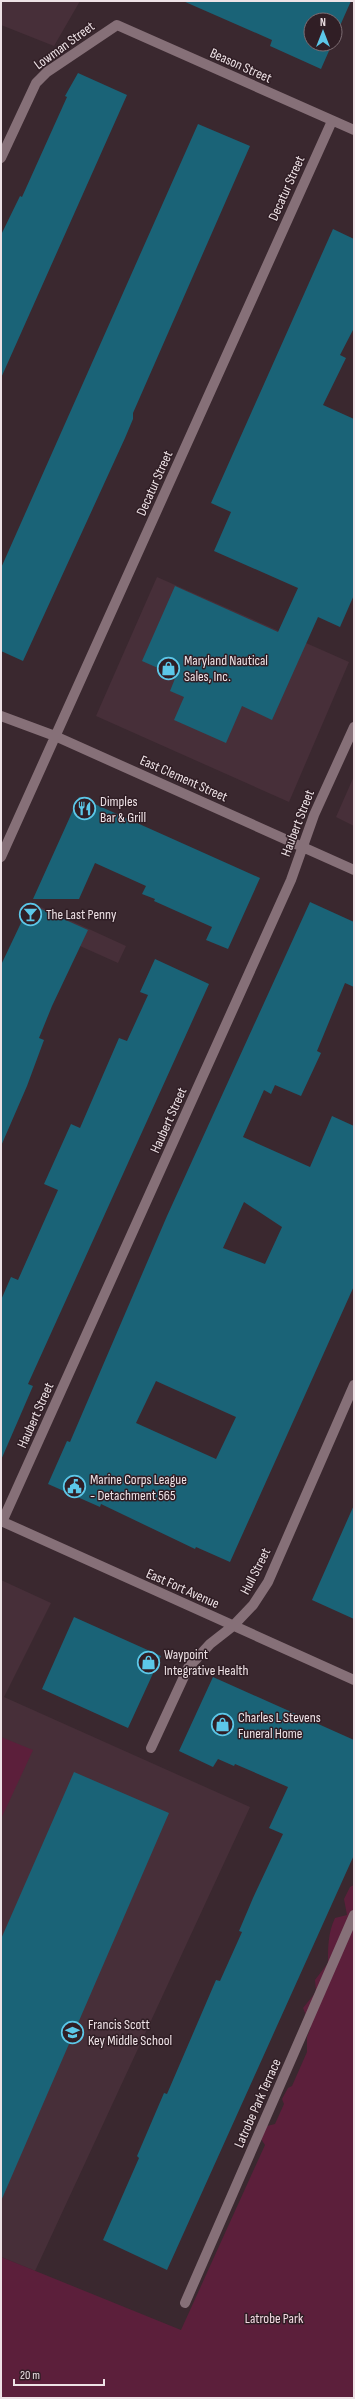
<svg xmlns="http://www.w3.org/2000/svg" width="355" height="2399" viewBox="0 0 355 2399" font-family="'Sofia Sans Condensed',sans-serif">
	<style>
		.built { fill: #472f39 }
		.green { fill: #5c1f3b }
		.building { fill: #1a6377; fill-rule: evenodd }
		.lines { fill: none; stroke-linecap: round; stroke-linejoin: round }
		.minor { stroke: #867078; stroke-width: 10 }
		.labels { text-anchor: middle; stroke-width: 3; stroke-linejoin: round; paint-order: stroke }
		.street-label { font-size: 14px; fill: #eee2e6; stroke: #301e25 }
		.poi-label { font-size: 14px; fill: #eee2e6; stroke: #301e25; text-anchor: start }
		.park-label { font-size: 14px; fill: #f3d9e2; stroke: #301e25 }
	</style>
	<rect width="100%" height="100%" fill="#3a282f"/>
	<!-- built -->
	<path class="built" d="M1,1h79l-26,45 -53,-21z
		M157,577l192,85 -60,140 -193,-86z
		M354,776v50l-18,-9z
		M30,902l96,44 -8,17 -96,-43z
		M1,1580l50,23 -47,94 246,110 -215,464 -34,-14z"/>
	<!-- green -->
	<path class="green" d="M1,1737l32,13 -32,69z
		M354,1885v513h-353v-141l180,73 84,-185 -4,-6 6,-13 8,-2 9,-20 -2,-5 6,-11 4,-2 15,-34v-15l4,-10 -8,-19 13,-16 -1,-12 13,-17c0,-16 0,-30 7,-45l12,-3 -3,-16 6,-12z"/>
	<!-- building -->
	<path class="building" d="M183,1h168l-16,36v-17h-24v24h21l-11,25 -51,-23 2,-6z
		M78,73l49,22 -126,283v-143l19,-39 2,1 45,-100 -2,-1z
		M198,124l52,22 -117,267v6l-8,19 -102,223 -22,-10v-83z
		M333,229l21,10v89l-14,27 6,3 -23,47 31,14v176l-14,32 -22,-10 -46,103 -30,-14 -16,37 -52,-23 10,-23 -14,-6 6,-15 -34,-15 33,-75 103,46 20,-44 -84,-37 17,-39 -20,-9z
		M79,797l181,81 -32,71 -22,-9 6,-13 -58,-26 1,-2 -13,-5 4,-8 -51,-23 -16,36h-46z
		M310,902l44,20v65l-9,-4 -28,68 4,2 -20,43 -26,-11 -4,9 -7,-4 -21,47 67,30 22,-51 22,10v160l-124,276 -34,-15 -1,2 -94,-45 -1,3 -52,-23 19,-43 3,1 97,-226zM244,1202l38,25 -17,37 -42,-16zM156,1381l80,36 -20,42 -80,-36z
		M30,904l58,26 -36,76 -13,32 5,2 -17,46 -26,60v-181z
		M155,959l54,25 -181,400 5,2 -32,74v-160l10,-23 7,3 40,-90 -14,-6 27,-60 9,4 39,-90 8,3 21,-46 -8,-3z
		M354,1505v114l-42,-19z
		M74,1617l87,39 -33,72 -86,-39z
		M213,1677l141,63v115l-187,415 -64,-30 36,-82 -2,-2 27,-63 3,1 49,-114 4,1 22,-49 -3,-1 14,-33 30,-64 -14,-6 19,-41 -53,-23 -1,2 -16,-7 -5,8 -34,-16z
		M74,1772l95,41 -168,388v-262z"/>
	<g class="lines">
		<!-- minor -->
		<path class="minor" d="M1,158l35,-75 11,-11 70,-47 237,105
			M1,716l54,20 299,134
			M1,857l331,-736
			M1,1521l353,159
			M2,1522l289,-642 23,-65 40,-88
			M151,1748l37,-80 22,-24 23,-18 20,-21 15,-23 86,-197
			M185,2303l169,-388"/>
	</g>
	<!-- icons -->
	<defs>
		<symbol id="shop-ring" viewBox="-11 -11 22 22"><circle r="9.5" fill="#301e25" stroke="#5cc7e8" stroke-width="1.5"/><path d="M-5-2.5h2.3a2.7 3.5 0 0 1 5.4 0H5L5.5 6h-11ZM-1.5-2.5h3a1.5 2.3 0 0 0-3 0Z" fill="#5cc7e8"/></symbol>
		<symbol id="restaurant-ring" viewBox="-11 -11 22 22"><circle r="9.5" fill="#301e25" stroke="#5cc7e8" stroke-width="1.5"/><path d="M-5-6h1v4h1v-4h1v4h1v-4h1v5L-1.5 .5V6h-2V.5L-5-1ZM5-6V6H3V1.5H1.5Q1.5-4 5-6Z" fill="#5cc7e8"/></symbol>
		<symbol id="bar-ring" viewBox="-11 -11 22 22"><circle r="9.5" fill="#301e25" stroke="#5cc7e8" stroke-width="1.5"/><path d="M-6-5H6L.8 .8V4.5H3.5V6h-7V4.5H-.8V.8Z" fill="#5cc7e8"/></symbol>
		<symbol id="civic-ring" viewBox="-11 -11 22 22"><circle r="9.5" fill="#301e25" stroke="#5cc7e8" stroke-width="1.5"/><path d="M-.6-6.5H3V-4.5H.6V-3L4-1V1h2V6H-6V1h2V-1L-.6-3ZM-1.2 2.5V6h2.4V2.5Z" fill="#5cc7e8"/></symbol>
		<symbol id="school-ring" viewBox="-11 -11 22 22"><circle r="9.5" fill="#301e25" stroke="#5cc7e8" stroke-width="1.5"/><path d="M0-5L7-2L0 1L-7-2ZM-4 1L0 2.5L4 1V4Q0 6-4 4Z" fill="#5cc7e8"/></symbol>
	</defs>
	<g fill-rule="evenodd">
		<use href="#shop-ring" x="156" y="656" width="25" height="25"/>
		<use href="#restaurant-ring" x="72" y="796" width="25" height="25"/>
		<use href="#bar-ring" x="18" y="902" width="25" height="25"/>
		<use href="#civic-ring" x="62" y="1474" width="25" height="25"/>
		<use href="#shop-ring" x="136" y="1650" width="25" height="25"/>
		<use href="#shop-ring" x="210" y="1712" width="25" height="25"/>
		<use href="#school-ring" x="60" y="2020" width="25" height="25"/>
	</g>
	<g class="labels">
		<!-- street labels -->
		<g class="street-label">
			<text transform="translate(64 45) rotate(-36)" y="5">Lowman Street</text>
			<text transform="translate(241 65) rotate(24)" y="5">Beason Street</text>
			<text transform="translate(286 188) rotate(-66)" y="5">Decatur Street</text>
			<text transform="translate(154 483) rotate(-66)" y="5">Decatur Street</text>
			<text transform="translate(184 778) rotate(24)" y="5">East Clement Street</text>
			<text transform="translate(297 823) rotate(-69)" y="5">Haubert Street</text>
			<text transform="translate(168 1120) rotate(-66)" y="5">Haubert Street</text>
			<text transform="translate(35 1415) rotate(-66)" y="5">Haubert Street</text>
			<text transform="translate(255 1571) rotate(-63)" y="5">Hull Street</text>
			<text transform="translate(183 1588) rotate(24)" y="5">East Fort Avenue</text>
			<text transform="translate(257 2103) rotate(-66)" y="5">Latrobe Park Terrace</text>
		</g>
		<!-- poi labels -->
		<g class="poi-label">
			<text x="184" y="665">Maryland Nautical<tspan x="184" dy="16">Sales, Inc.</tspan></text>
			<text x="100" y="806">Dimples<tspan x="100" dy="16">Bar &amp; Grill</tspan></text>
			<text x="46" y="919">The Last Penny</text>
			<text x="90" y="1484">Marine Corps League<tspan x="90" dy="16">- Detachment 565</tspan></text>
			<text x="164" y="1659">Waypoint<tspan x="164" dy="16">Integrative Health</tspan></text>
			<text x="238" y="1722">Charles L Stevens<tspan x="238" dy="16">Funeral Home</tspan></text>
			<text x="88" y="2029">Francis Scott<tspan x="88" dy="16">Key Middle School</tspan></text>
		</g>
		<!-- park labels -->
		<g class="park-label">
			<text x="274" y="2323">Latrobe Park</text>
		</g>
	</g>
	<!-- border -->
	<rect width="355" height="2399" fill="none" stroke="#eee2e6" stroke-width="4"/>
	<!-- north arrow -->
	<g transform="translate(323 32)"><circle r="19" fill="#301e25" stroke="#7c6c72"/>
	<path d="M0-3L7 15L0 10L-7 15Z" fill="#5cc7e8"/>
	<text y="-6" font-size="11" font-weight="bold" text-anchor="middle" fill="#eee2e6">N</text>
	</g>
	<!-- scale -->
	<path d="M14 2379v6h90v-6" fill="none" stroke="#eee2e6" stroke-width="2"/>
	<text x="20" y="2379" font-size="12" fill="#eee2e6" stroke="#301e25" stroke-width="3" paint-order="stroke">20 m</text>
</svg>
